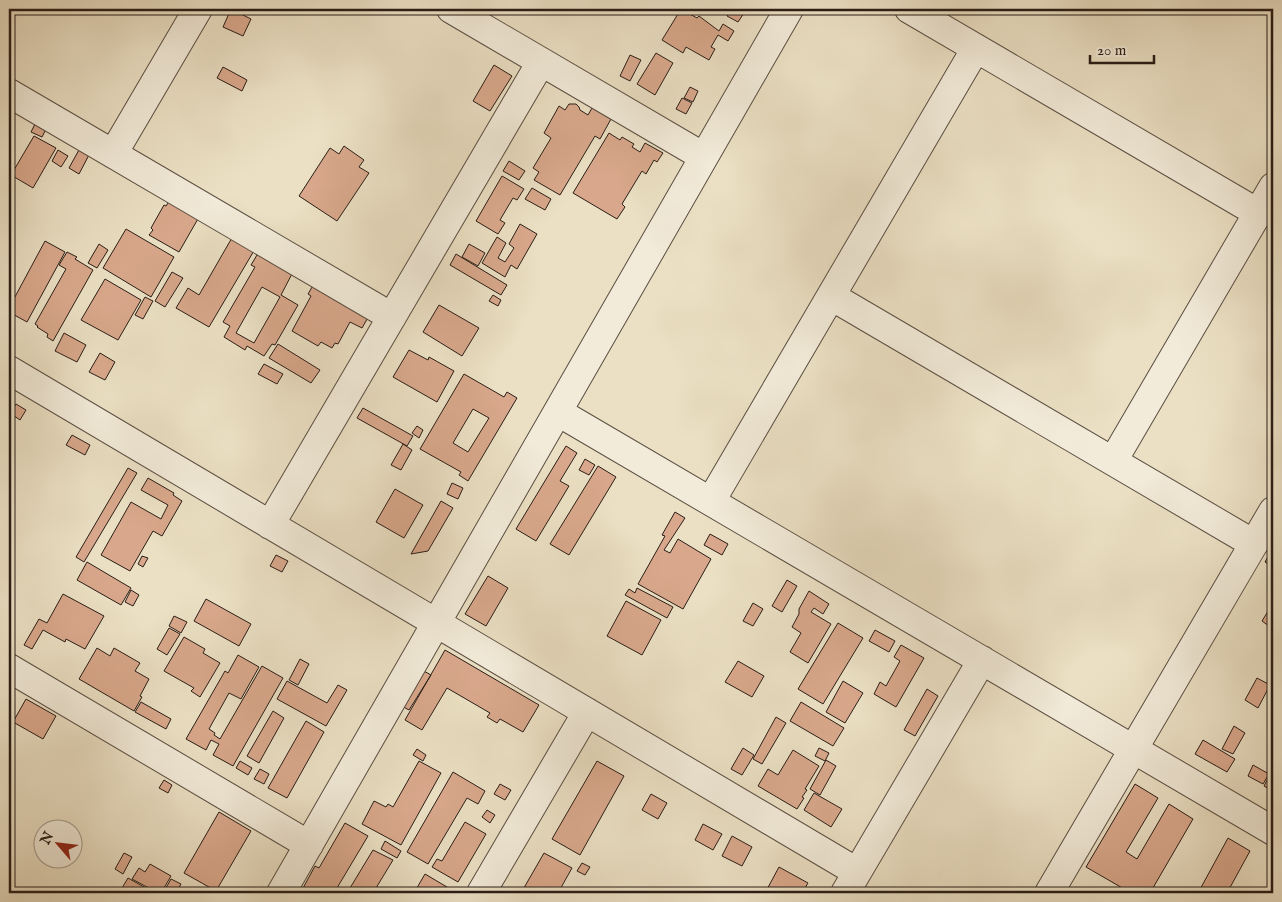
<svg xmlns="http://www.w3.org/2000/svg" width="1282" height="902" viewBox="0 0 1282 902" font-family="'IM FELL English',serif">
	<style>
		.building { fill: #d9a88c; stroke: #291d17; fill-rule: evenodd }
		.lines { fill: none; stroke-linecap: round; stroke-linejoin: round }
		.minor-casing { stroke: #5a4e42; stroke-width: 30 }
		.minor { stroke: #f2ebd9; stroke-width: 28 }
	</style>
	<rect width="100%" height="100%" fill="#ebe0c4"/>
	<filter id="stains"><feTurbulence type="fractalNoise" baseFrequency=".004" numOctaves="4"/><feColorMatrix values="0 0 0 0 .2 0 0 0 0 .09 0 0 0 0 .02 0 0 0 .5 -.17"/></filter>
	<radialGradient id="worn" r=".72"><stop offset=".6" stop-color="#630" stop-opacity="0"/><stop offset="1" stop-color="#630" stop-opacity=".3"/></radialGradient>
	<!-- building -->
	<path class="building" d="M231,9l20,10 -8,17 -20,-9z
		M681,9l16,9 2,-2 20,15 4,-7 11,7 -6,10 -10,-6 -7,12 4,2 -6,11 -23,-13 -3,6 -21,-13z
		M731,9h7l6,4 -6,9 -11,-6z
		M656,53l17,10 -18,32 -18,-11z
		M630,55l11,5 -11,21 -10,-5z
		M494,65l18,11 -22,35 -17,-10z
		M223,67l24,13 -5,11 -25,-13z
		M690,87l8,4 -5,11 -9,-4z
		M682,98l10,5 -6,11 -10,-5z
		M569,104h7l3,3 1,3 8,5 4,-7 19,11 -11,20 -5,-3 -35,59 -26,-15 5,-8 -6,-4 18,-30 -7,-5 15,-27 6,4z
		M36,122l11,5 -5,10 -11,-5z
		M609,133l11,7 2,-3 12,7 -2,3 8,5 5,-9 18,10 -6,9 -3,-2 -8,14 -4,-3 -20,33 3,3 -8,12 -44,-26z
		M34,136l22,12 -23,40 -22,-13z
		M344,146l20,14 -5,7 10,6 -32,48 -38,-25 31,-48 9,6z
		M80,148l10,5 -11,21 -10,-6z
		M58,150l10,6 -7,11 -9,-6z
		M509,161l16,10 -6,9 -16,-9z
		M502,176l22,13 -7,11 -4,-2 -13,22 5,3 -7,11 -22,-13z
		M532,188l19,11 -6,11 -20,-11z
		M170,200l29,17 -20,35 -30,-17 4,-5 -2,-2 13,-23 2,1z
		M520,224l17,10 -20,35 -6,-4 -6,12 -23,-14 15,-26 9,6 -8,15 7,4 9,-14 -5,-4z
		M126,229l48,28 -23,40 -48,-29z
		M233,236l22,13 -46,78 -33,-19 12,-20 11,7z
		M45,241l20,11 -38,70 -18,-10v-4z
		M99,244l9,6 -11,18 -9,-5z
		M469,244l16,9 -7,13 -16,-9z
		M260,250l34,20 -13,25 17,10 -23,40 -3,-1 -8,12 -17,-10 -2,4 -21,-13 6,-11 -7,-4 32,-55 -4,-2zM262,287l18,10 -26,46 -18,-10z
		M67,252l10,5 -2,2 18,11 -40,71 -6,-4 1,-3 -11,-7 1,-1 -3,-2 31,-55 -7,-4z
		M456,254l51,31 -6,10 -51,-30z
		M172,272l11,6 -18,29 -10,-6z
		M105,279l36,21 -23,40 -37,-20z
		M315,282l55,32 -8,14 -12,-6 -12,22 -3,-1 -3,5 -11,-6 -3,4 -26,-15 19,-35 -3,-2z
		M493,295l8,5 -3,6 -9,-5z
		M145,297l8,4 -10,18 -8,-4z
		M439,305l40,23 -17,28 -39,-24z
		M64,333l22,12 -9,17 -22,-11z
		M278,344l42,26 -9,13 -42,-25z
		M409,350l19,10 1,-3 25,14 -17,31 -44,-25z
		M100,353l15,9 -10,18 -16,-8z
		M264,364l19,10 -6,10 -19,-10z
		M464,374l40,23 3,-5 10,6 -49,83 -9,-6 2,-3 -41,-23zM473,409l16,9 -21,34 -15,-9z
		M16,404l10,6 -6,10 -10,-7z
		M363,408l50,28 -6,10 -50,-28z
		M417,426l6,4 -4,8 -7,-5z
		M72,435l18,10 -5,10 -19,-10z
		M403,444l9,6 -11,20 -10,-5z
		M566,446l11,7 -17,28 9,5 -33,55 -20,-12z
		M585,459l10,6 -6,10 -10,-5z
		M598,466l18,11 -47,78 -19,-11z
		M128,468l9,5 -53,89 -8,-5z
		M148,478l26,15 -1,2 9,6 -20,35 -9,-5 -23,40 -29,-16 30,-53 30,17 7,-14 -27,-15z
		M452,483l11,5 -5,11 -11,-5z
		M395,489l28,16 -19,33 -28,-16z
		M441,501l12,7 -25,43 -17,3z
		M675,512l10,6 -21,32 6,3 8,-14 33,20 -28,50 -45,-25 27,-48 -3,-1z
		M710,534l18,10 -6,11 -18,-10z
		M1270,553l3,2v12l-8,-5z
		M276,555l12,6 -6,11 -12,-6z
		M142,556l6,2 -5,9 -5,-3z
		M87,562l44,26 -10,17 -44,-25z
		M488,576l20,12 -22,38 -21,-12z
		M787,580l10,6 -15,26 -10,-6z
		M637,588l36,19 -6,11 -42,-23 4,-6 6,4z
		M131,590l8,5 -6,11 -8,-4z
		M809,591l20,13 -6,10 -9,-6 -3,4 20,12 -23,39 -18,-11 11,-19 -9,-6 7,-13v-5z
		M63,594l41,22 -19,33 -19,-10 -1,3 -22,-12 -11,19 -8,-4 15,-26 8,4z
		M206,599l45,25 -12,22 -45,-25z
		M626,601l35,19 -19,35 -35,-19z
		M753,603l10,6 -10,17 -10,-5z
		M1273,603v26l-11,-8z
		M174,616l13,6 -6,11 -12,-7z
		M838,623l25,15 -40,66 -25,-15z
		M169,628l11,6 -13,21 -10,-6z
		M875,630l20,11 -6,11 -20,-11z
		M184,637l21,12 -2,4 17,10 -20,34 -9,-6 3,-3 -30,-17z
		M901,645l23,13 -28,49 -22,-13 6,-12 6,4 14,-25 -6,-4z
		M97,648l13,8 4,-8 26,15 -5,8 14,8 -9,17 2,1 -8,14 -55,-32z
		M445,650l94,55 -16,27 -23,-13 -3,4 -10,-6 3,-4 -43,-25 -25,42 -17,-10z
		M238,655l21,12 -18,32 -12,-6 -20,36 6,4 -1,2 6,4 42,-73 21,12 -50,88 -20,-11 6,-11 -8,-4 -5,10 -20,-11 39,-68 3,2z
		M300,659l9,5 -11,21 -9,-5z
		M738,661l26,15 -12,21 -27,-15z
		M422,670l9,5 -22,35 -9,-5z
		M1257,678l13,7 -12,23 -13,-8z
		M287,681l40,22 11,-18 9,5 -21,36 -49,-27z
		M843,681l20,12 -18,30 -19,-11z
		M927,689l11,7 -23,40 -11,-6z
		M26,699l30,17 -13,23 -30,-17z
		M141,702l30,17 -5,10 -31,-17z
		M801,702l43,26 -11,18 -43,-25z
		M273,711l11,7 -25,45 -12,-7z
		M776,717l10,6 -24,41 -9,-5z
		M306,721l18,11 -37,66 -19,-10z
		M1234,726l11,7 -12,21 -11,-5z
		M1203,740l32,19 -8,13 -32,-18z
		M743,748l11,7 -12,20 -11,-6z
		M819,748l10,5 -4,8 -10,-5z
		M417,749l9,6 -3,6 -10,-6z
		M793,750l26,16 -14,23 2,1 -5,7 2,1 -7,11 -39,-23 10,-17 10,6z
		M826,760l10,6 -16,29 -10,-6z
		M240,761l12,7 -4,7 -12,-7z
		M419,761l22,12 -40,72 -39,-21 12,-23 12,6 2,-3 5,3z
		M597,761l27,15 -44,79 -28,-16z
		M1253,765l16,9 -6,10 -15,-8z
		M260,769l9,5 -5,10 -10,-5z
		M453,772l32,19 -7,13 -11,-6 -39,66 -21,-12z
		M1271,772l2,1v18l-9,-5z
		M164,780l8,5 -4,8 -9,-5z
		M500,784l11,6 -6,10 -11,-6z
		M1135,784l23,14 -32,54 11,7 32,-55 24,15 -43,74h-19l-45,-26z
		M814,793l28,16 -11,18 -27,-17z
		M651,794l16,9 -9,16 -16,-9z
		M487,810l8,5 -5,8 -8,-6z
		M219,812l32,19 -35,60 -32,-18z
		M465,822l21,12 -28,48 -26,-15 5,-8 5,2z
		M345,823l23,13 -34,57h-27l-5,-3 13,-24 4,2z
		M703,824l19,10 -9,16 -18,-10z
		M732,836l20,11 -10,19 -20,-10z
		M1228,838l22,13 -23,42h-29z
		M385,841l16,10 -4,7 -16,-9z
		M373,850l20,10 -20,33h-26z
		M124,853l8,4 -9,17 -8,-5z
		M544,853l28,15 -14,25h-37z
		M582,863l8,4 -5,8 -8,-4z
		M150,864l21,12 -10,17h-3l-26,-14 7,-11 6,4z
		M779,867l29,16 -6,10h-37z
		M425,874l27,16 -2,3h-36z
		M128,878l16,9 -3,6h-8l-11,-5z
		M171,879l10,5 -5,9h-13z"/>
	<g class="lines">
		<defs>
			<path id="minor" d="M451,9l253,148
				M909,9l349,204
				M9,93l383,224
				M113,154l85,-145
				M831,296l423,248
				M9,370l848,502
				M558,412l715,419
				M1113,461l160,-274
				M711,501l265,-453
				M270,525l271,-463
				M9,668l300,177
				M281,893l508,-884
				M481,893l106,-181
				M845,893l137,-233
				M1049,893l224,-382"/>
		</defs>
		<!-- minor casing -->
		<use href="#minor" class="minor-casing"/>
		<!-- minor -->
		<use href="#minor" class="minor"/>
	</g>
	<!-- margin -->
	<rect width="1282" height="902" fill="none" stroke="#ebe0c4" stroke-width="30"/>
	<rect x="10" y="10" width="1262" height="882" fill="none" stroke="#291d17" stroke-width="2.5"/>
	<rect x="15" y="15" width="1252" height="872" fill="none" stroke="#291d17"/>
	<!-- north arrow -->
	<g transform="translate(58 844) rotate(298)"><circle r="24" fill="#f2ebd9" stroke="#a2998b"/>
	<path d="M0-4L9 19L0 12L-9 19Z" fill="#8f2418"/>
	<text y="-8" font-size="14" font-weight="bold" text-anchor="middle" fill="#291d17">N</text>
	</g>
	<!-- scale -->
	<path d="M1090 55v8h64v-8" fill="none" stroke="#291d17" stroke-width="2.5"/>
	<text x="1097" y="55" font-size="15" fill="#291d17" stroke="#f2ebd9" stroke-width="4" paint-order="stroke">20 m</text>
	<rect width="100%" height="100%" filter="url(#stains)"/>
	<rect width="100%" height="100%" fill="url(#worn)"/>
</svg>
